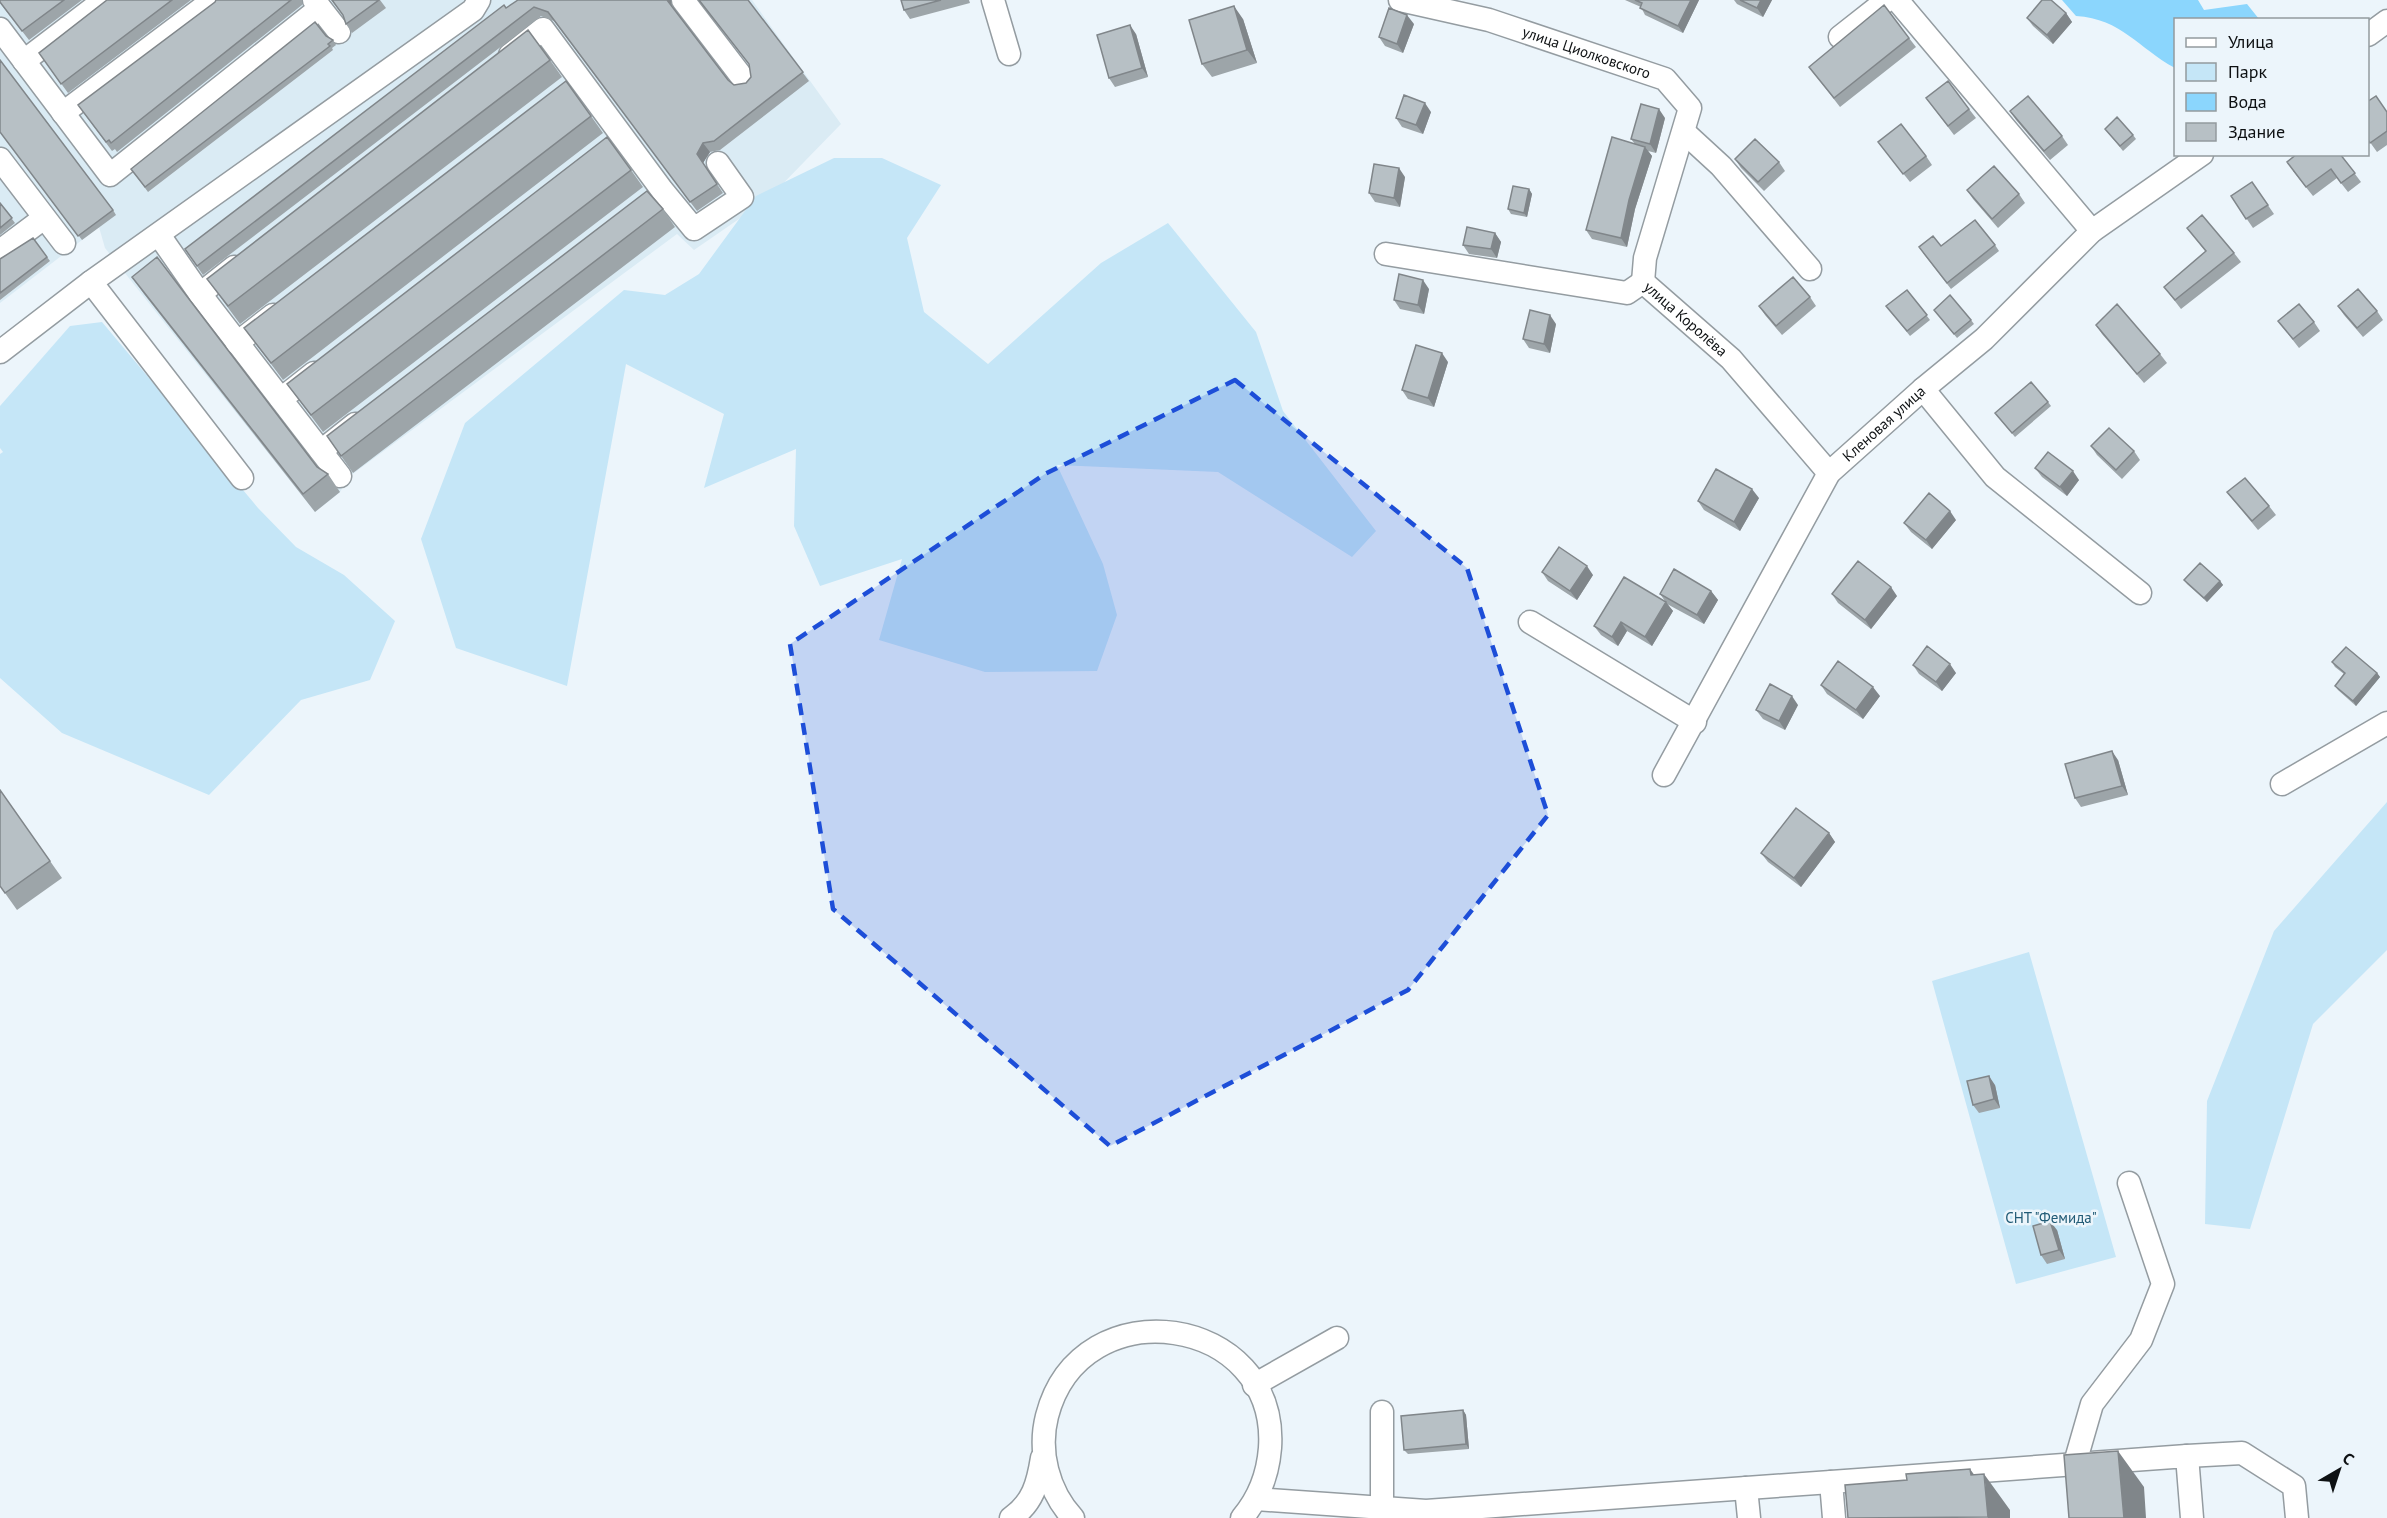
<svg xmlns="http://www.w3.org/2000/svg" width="2387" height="1518" viewBox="0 0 2387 1518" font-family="'PT Sans',sans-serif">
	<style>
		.built { fill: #daebf4 }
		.green { fill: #c5e6f7 }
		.water { fill: #8bd6fd }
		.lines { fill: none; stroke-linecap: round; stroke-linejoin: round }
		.minor-casing { stroke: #949ca1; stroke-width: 25 }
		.minor { stroke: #fff; stroke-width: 22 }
		.wall { fill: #9da5a9 }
		.shaded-wall { fill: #80868a }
		.building { fill: #b7c0c5; stroke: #80868a; stroke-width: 1.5 }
		.marked { fill: #1d4ed8; fill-opacity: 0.2; stroke: #1d4ed8; stroke-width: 4.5; stroke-dasharray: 12 8; stroke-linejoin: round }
		.labels { text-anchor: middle; stroke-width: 5; stroke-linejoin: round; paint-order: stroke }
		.street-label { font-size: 15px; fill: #0e1113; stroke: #ecf5fb }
		.park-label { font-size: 15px; fill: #215b76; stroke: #ecf5fb }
	</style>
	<rect width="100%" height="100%" fill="#ecf5fb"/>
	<!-- built -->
	<path class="built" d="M0,0h752l89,124 -73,75 -74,51 -17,-16 -327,242 -10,16 -25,20 -210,-264 -6,-21 -99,76z"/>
	<!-- green -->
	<path class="green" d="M834,158h48l59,27 -34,53 17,74 64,52 113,-101 67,-40 88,109 27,79 93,120 -24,26 -134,-85 -161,-7 46,99 14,51 -20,56 -112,1 -106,-32 23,-81 -82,27 -26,-60 2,-77 -92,39 20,-74 -98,-50 -59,322 -111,-38 -35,-109 44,-116 159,-133 41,5 34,-21 57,-78z
		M102,322l156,186 38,39 48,28 51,46 -25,59 -69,20 -92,95 -147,-62 -62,-55v-224l3,-2 -3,-4v-42l70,-80z
		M2387,802v148l-74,74 -63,205 -45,-5 2,-123 67,-170z
		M2029,952l87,305 -100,27 -84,-303z"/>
	<!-- water -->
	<path class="water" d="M2062,0h136l6,10 43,-6 12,15 -83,1 -1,48c-37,-20 -53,-49 -99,-52z"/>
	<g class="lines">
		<defs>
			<g id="minor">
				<path d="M314,0l25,32"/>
				<path d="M683,0l62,81"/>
				<path d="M993,0l16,54"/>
				<path id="s1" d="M1400,0l89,20 176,59 25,29 -45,150 -2,24"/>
				<path d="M1897,0l195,231"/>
				<path d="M0,29l110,146 210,-167"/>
				<path d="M2368,35l19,-14"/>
				<path d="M1840,37l47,-37"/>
				<path d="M510,55l33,-26 119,161 32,39 48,-32 -24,-34"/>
				<path d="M24,61l80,-61"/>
				<path d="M63,113l150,-113"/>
				<path d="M1684,132l37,34 89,103"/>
				<path d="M0,159l64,84"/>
				<path d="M159,235l41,59 140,182"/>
				<path d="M0,251l44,-33"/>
				<path id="s2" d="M1386,254l241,39 16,-11 88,77 98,114"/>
				<path d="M91,282l151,196"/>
				<path d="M200,294l34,-27"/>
				<path d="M237,343l36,-28"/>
				<path d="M0,352l91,-70 382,-272 6,-10"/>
				<path d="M1923,389l72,88 145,116"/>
				<path d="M281,399l33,-26"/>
				<path d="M321,451l34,-27"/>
				<path d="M1530,622l165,100"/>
				<path id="s3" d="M1664,775l165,-302 94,-84 61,-50 108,-108 110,-77"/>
				<path d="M2282,784l105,-61"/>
				<path d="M1254,1385l83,-47"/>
				<path d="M2187,1456l55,-3 52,33 3,32"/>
				<path d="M2075,1463l17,-59 49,-64 22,-56 -34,-101"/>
				<path d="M1746,1488l3,30"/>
				<path d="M1256,1499l170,12 405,-29"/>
				<path d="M1382,1509v-97"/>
				<path d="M1011,1518c22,-15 27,-35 31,-60"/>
				<path d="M1073,1518c-25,-27 -35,-67 -26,-102 34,-131 232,-101 223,32 -2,26 -11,50 -28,70"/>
				<path d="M1834,1518l-3,-36 356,-26 5,62"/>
			</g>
		</defs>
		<!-- minor casing -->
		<use href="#minor" class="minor-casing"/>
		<!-- minor -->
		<use href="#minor" class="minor"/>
	</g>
	<!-- wall -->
	<path class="wall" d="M0,0h82l-53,40 -29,-37z
		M107,0h84l-123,93 -29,-40z
		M216,0h86v5l-185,147 -2,-3 -3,2 -34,-46 137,-103z
		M331,0h49l6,8 -34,25 -6,-9 -2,-8z
		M518,0h153l1,7 56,73 6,5 12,-2 5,-6 -1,-12 -52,-65h50l61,81 -89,69 -10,2 -7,11 20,30 -26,18 -143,-190 -13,-5 -338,259 -18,-26z
		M901,0h68l1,3 -60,16 -6,-9z
		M1625,0h74l-16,33 -38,-18 -4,-8z
		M1734,0h38l-9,17 -26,-13z
		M2066,13l6,9 -19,22 -20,-18 -6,-8z
		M1243,19l14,44 -45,14 -10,-13z
		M1414,24l-11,29 -18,-7 -6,-9z
		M1136,34l12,43 -33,10 -6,-9z
		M326,36l7,4 3,5 -4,3 1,2 -185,142 -17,-23z
		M1909,38l7,9 -76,60 -31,-40z
		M550,60l12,17 -322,247 -33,-45z
		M1926,98l43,11 7,9 -22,17z
		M2010,111l52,25 6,9 -18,15 -34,-40z
		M1431,112l-8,22 -21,-7 -6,-9z
		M2387,112v33l-10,7 -10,-14z
		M591,116l12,17 -320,247 -39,-52z
		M1665,118l-9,35 -8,-2 4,5 -17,53 -8,38 -35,-8 -6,-9 49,-86 -4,-5z
		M2105,129l28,6 3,4 -13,12z
		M0,132l113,78 3,5 -34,25z
		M1878,142l48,14 6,9 -22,17z
		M2340,154l21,28 -13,10 -11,-14 -24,18 -20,-25z
		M1735,159l44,3 6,9 -21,20 -23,-23z
		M631,170l12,17 -320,245 -36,-48z
		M1405,177l-5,30 -25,-5 -6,-9z
		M2252,182l22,32 -21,14 -22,-32z
		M1529,189l3,5 -5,23 -16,-3 -3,-5z
		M1967,190l52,4 6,9 -27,25 -25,-29z
		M0,203l15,20 -15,12z
		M663,209l12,18 -322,246 -26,-37z
		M2187,228l47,25 7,9 -60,47 -17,-22 42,-35z
		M1495,233l6,9 -4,16 -28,-4 -6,-9z
		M33,238l17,23 -50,39v-41z
		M1995,245l4,6 -48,38 -28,-36 18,-7z
		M132,277l185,190 11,7 12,18 -25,20 -171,-218z
		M1429,289l-5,25 -24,-5 -6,-9z
		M1907,290l23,30 -20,16 -24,-30z
		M1810,297l6,9 -34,29 -17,-20 -6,-9z
		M2338,306l39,5 6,9 -20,17 -19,-22z
		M1934,310l37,10 3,4 -17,14z
		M2278,321l36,1 6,9 -21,17z
		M1556,324l-6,29 -21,-5 -6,-9z
		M2096,325l64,29 7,9 -23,20 -42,-49z
		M1448,362l-14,45 -26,-8 -6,-9z
		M2048,402l3,4 -36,31 -20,-24z
		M2091,446l43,5 6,9 -18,19 -25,-24z
		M2035,468l44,12 -12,16 -25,-19z
		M2227,492l42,14 7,9 -18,15 -24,-29z
		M1759,498l-19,33 -36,-21 -6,-9z
		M1956,520l-24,29 -21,-17 -7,-9z
		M1542,572l51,3 -16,25 -29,-19z
		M2184,580l36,1 3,4 -16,17 -20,-18z
		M1711,591l7,9 -14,24 -37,-20 6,7 -21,35 -25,-15 -9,15 -17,-11 -7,-9 71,-25 -5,-7z
		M1832,594l65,2 -26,33 -33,-26z
		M2332,662l45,11 3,4 -24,29 -18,-16 -3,-4 9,-12 -9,-7z
		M1913,665l43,8 -14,18 -23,-17z
		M1821,685l59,11 -17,23 -36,-25z
		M1798,705l-13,25 -22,-11 -7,-9z
		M2118,760l10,35 -47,12 -6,-9z
		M1829,833l6,9 -34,45 -33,-25 -7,-9z
		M50,861l12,17 -45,32 -17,-24z
		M1995,1085l5,23 -21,5 -6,-8z
		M2057,1230l8,29 -18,5 -6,-9z
		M1463,1410l3,5 3,34 -61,5 -4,-4z"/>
	<!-- shaded-wall -->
	<path class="shaded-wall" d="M667,0h4l1,8z
		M1691,0h8l-16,33 -5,-7z
		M1761,0h11l-9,17 -6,-9z
		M1234,6l9,13 14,44 -10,-13z
		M2066,13l6,9 -19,22 -6,-9z
		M1407,15l7,9 -11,29 -6,-9z
		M1130,25l6,9 12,43 -6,-9z
		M1425,103l6,9 -8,22 -7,-9z
		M1659,109l6,9 -9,35 -6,-9z
		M703,143l7,9 -7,11 20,30 -26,-39z
		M1645,147l7,9 -17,53 -8,38 -6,-9 8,-38z
		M1399,168l6,9 -5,30 -6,-9z
		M1529,189l3,5 -5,23 -3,-4z
		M1495,233l6,9 -4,16 -6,-9z
		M1423,280l6,9 -5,25 -6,-9z
		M1550,315l6,9 -6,29 -6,-9z
		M1442,353l6,9 -14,45 -6,-9z
		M2073,471l6,9 -12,16 -7,-9z
		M1752,489l7,9 -19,33 -6,-9z
		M1950,511l6,9 -24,29 -6,-9z
		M1587,566l6,9 -16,25 -7,-9z
		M2220,581l3,4 -16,17 -3,-4z
		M1891,587l6,9 -26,33 -6,-9z
		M1711,591l7,9 -14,24 -7,-9z
		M1666,602l7,9 -21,35 -7,-9z
		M1621,622l6,9 -9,15 -6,-9z
		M1950,664l6,9 -14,18 -6,-9z
		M2377,673l3,4 -24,29 -3,-5z
		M1873,687l7,9 -17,23 -7,-9z
		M1792,696l6,9 -13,25 -6,-9z
		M2112,751l6,9 10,35 -6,-9z
		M1829,833l6,9 -34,45 -7,-9z
		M1989,1076l6,9 5,23 -6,-9z
		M2050,1221l7,9 8,29 -6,-9z
		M1463,1410l3,5 3,34 -3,-5z
		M2118,1451l26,36 2,31h-22z
		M1970,1469l16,22 -2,-17 26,36v8h-22l-17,-43z"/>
	<!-- building -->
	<path class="building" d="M0,0h64l-42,31 -22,-29z
		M107,0h65l-111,84 -22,-31z
		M216,0h75l-180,143 -2,-3 -3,2 -28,-37 137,-103z
		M332,0h47l-33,24 -3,-9z
		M518,0h149l61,80 6,5 12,-2 5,-6 -2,-13 -50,-64h49l55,72 -89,69 -11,2 -6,11 20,30 -27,18 -142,-190 -14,-5 -337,259 -12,-17 319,-244 2,3z
		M901,0h40l-37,10z
		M1635,0h56l-13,26 -38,-18 2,-5z
		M1740,0h21l-4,8z
		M2042,0h9l15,13 -19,22 -20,-17z
		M1884,5l25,33 -75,60 -25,-31z
		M1234,6l13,44 -45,14 -13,-44z
		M1389,8l18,7 -10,29 -18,-7z
		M315,22l11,14 7,4 -5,4 2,2 -185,141 -14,-18z
		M1130,25l12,43 -33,10 -12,-43z
		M528,30l22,30 -322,246 -21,-27z
		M0,60l113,150 -35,26 -78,-104z
		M566,81l25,35 -320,247 -27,-35z
		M1948,81l21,28 -21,17 -22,-28z
		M1404,95l21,8 -9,22 -20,-7z
		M2028,96l34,40 -18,15 -34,-40z
		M2376,96l11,16v19l-17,12 -3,-5v-36z
		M1641,104l18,5 -9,35 -19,-5z
		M2117,117l16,18 -13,11 -15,-17z
		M1901,124l25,32 -23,18 -25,-32z
		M607,137l24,33 -320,245 -24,-31z
		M1612,137l33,10 -16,53 -8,38 -35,-8z
		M1755,139l24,23 -21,20 -23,-23z
		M2297,154h43l15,19 -14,10 -10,-14 -25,18 -19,-25z
		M1374,164l25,4 -5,30 -25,-5z
		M1994,166l25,28 -27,25 -25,-29z
		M2252,182l16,23 -22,14 -15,-23z
		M1513,186l16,3 -5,24 -16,-4z
		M647,191l16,18 -322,247 -14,-20z
		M0,203l12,15 -12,10z
		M2202,215l32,38 -59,47 -11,-13 42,-36 -19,-23z
		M1975,220l20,25 -48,38 -28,-36 14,-11 8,10z
		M1467,227l28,6 -4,16 -28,-4z
		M33,238l14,19 -47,36v-34z
		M157,257l160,210 11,7 -25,20 -171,-217z
		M1399,274l24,6 -5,25 -24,-5z
		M1793,277l17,20 -34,29 -17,-20z
		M2358,289l19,22 -20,17 -19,-22z
		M1907,290l20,25 -20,16 -21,-25z
		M1950,295l21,25 -17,14 -20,-24z
		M2117,304l43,50 -23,20 -41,-49z
		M2299,304l15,18 -21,17 -15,-18z
		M1530,310l20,5 -6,29 -21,-5z
		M1416,345l26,8 -14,45 -26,-8z
		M2031,382l17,20 -36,31 -17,-20z
		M2109,428l25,23 -18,19 -25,-24z
		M2048,452l25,19 -13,16 -25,-19z
		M1716,469l36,20 -18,33 -36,-21z
		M2245,478l24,28 -17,15 -25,-29z
		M1929,493l21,18 -24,29 -22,-17z
		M1559,547l28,19 -17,25 -28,-19z
		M1858,561l33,26 -26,33 -33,-26z
		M2200,563l20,18 -16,17 -20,-18z
		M1674,569l37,22 -14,24 -37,-21z
		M1624,577l42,25 -21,35 -24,-15 -9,15 -18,-11z
		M1927,646l23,18 -14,18 -23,-17z
		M2346,647l31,26 -24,28 -18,-15 10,-13 -13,-11z
		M1838,661l35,26 -17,23 -35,-25z
		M1770,684l22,12 -13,25 -23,-11z
		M2112,751l10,35 -47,12 -10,-34z
		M0,790l50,71 -45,32 -5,-7z
		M1796,808l33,25 -35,45 -33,-25z
		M1989,1076l5,23 -21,6 -6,-24z
		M2050,1221l9,29 -18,5 -8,-29z
		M1463,1410l3,34 -62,6 -3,-34z
		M2118,1451l6,67h-55l-5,-63z
		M1970,1469l1,6 13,-1 4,43 -140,1 -3,-33 62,-5 -1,-6z"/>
	<!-- marked area -->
	<path class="marked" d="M1235,380l232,188 81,247 -140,175 -298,156 -277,-237 -43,-265 255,-170z"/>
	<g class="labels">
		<!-- street labels -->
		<g class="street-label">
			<text dy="5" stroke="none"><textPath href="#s1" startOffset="194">улица Циолковского</textPath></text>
			<text dy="5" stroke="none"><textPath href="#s2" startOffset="320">улица Королёва</textPath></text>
			<text dy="5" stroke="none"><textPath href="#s3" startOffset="418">Кленовая улица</textPath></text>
		</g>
		<!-- park labels -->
		<g class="park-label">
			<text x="2051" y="1223">СНТ "Фемида"</text>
		</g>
	</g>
	<!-- legend -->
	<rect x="2174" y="18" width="195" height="138" fill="#ecf5fb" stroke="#939a9e" stroke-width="1.5"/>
	<rect x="2186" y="38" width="30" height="9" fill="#ffffff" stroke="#939a9e" stroke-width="1.5"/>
	<text x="2228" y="48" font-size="18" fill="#0e1113">Улица</text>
	<rect x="2186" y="63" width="30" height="18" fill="#c5e6f7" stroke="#939a9e" stroke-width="1.5"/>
	<text x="2228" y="78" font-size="18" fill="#0e1113">Парк</text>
	<rect x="2186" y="93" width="30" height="18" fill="#8bd6fd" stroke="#939a9e" stroke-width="1.5"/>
	<text x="2228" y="108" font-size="18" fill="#0e1113">Вода</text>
	<rect x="2186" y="123" width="30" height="18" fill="#b7c0c5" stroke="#939a9e" stroke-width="1.5"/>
	<text x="2228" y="138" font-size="18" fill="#0e1113">Здание</text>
	<!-- north arrow -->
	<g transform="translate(2339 1470) rotate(39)" stroke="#ecf5fb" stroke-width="4.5" paint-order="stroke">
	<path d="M0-4.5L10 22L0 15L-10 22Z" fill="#0e1113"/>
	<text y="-9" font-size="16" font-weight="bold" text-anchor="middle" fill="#0e1113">С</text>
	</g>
</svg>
